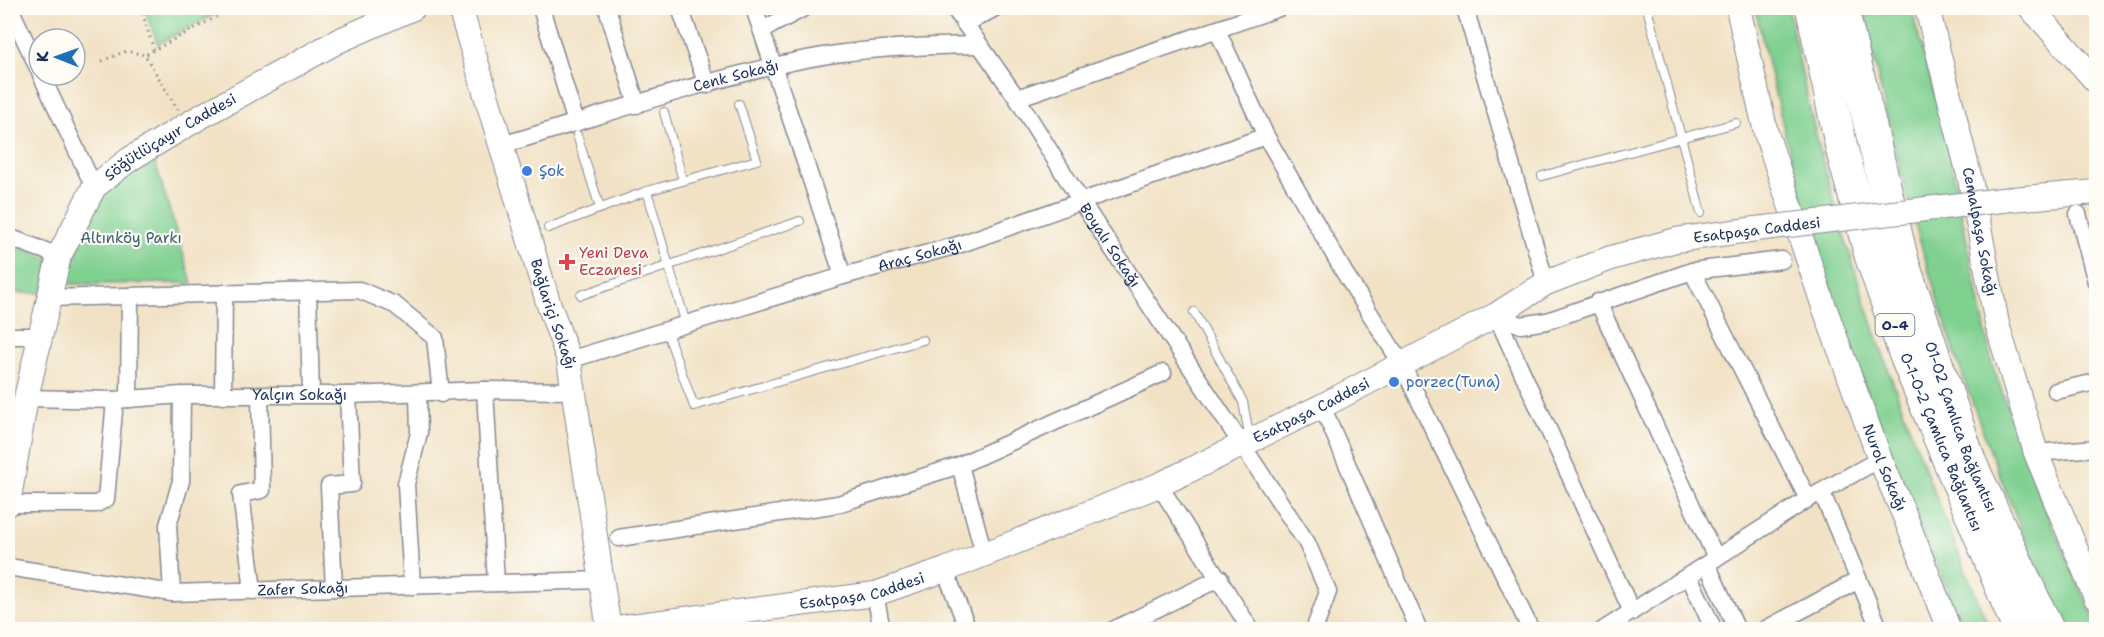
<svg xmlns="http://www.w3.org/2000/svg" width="2104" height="637" viewBox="0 0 2104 637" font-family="'Shantell Sans',sans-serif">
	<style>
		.built { fill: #f1d5bd }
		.green { fill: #80d090; stroke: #4e8077; stroke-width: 1.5 }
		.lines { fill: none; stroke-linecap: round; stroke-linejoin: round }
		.lane-casing { stroke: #868892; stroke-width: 10 }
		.street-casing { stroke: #868892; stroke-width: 19 }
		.secondary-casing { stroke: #868892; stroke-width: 26 }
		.highway-casing { stroke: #868892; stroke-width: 34 }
		.path { stroke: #868892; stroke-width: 3; stroke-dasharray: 1.5 4.5; stroke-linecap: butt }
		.lane { stroke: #fff; stroke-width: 8 }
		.street { stroke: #fff; stroke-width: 16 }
		.secondary { stroke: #fff; stroke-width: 24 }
		.highway { stroke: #fff; stroke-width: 32 }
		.secondary-bridge-casing { stroke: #868892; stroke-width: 26; stroke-linecap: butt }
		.secondary-bridge { stroke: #fff; stroke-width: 24 }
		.shop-dot { fill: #3f7fe0; stroke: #fdfcf7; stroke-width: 2 }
		.health-dot { fill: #e0444e; stroke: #fdfcf7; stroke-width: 2 }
		.labels { text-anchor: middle; stroke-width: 4.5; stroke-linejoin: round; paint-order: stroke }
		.shield { fill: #fdfcf7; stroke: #5f6c8c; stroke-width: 1.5 }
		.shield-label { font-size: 14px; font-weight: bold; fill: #1b2f5e }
		.street-label { font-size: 15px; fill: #1b2f5e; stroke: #fdfcf7 }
		.shop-label { font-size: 15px; fill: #366cbe; stroke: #fdfcf7; text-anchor: start }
		.park-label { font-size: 15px; fill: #395f6d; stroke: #fdfcf7 }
		.health-label { font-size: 15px; fill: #be3a42; stroke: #fdfcf7; text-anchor: start }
	</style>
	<rect width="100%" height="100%" fill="#fdfcf7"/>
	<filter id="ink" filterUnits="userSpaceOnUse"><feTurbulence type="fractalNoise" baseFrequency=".0167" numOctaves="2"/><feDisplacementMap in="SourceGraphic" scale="12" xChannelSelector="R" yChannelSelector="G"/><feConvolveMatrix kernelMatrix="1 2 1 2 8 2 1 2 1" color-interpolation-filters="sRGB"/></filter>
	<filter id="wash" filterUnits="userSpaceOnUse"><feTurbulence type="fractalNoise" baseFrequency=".008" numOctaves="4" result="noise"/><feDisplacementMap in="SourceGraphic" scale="24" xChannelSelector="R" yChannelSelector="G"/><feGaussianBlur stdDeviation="1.35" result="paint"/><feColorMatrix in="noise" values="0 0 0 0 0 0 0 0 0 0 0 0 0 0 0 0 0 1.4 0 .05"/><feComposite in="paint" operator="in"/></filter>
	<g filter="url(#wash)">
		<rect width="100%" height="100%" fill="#f2e2c5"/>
		<!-- built -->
		<path class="built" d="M1676,599l15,30h-68z"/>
		<!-- green -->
		<path class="green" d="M144,8h82l-68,36z
			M1755,8h33c8,38 16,77 25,115 43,172 108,343 177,506h-26c-52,-122 -104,-245 -144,-372 -26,-82 -46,-165 -65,-249z
			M1864,8h47l35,129 46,227 51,141 53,118v6h-32c-89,-198 -160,-408 -200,-621z
			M153,156l39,127 -127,1 34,-90z
			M8,243l43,16 -9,34h-34z"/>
	</g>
	<g filter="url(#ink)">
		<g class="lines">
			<defs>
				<path id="lane" d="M1647,8l54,205
					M664,112l19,69
					M577,135l23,73
					M1542,176l194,-53
					M647,191l110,-31 -18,-56
					M548,228l99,-37 39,133
					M581,295l219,-74
					M1194,312l49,90 7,37
					M666,330l28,76 229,-66
					M726,614l1,16"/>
				<g id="street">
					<path d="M10,8l29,62"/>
					<path d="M541,8l35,115"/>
					<path d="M607,8l30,97"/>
					<path d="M680,8l27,77"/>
					<path d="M754,8l89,268"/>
					<path id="s1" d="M954,8l63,90 65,105 225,340 21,49 -14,38"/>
					<path d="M1465,8l81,275"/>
					<path d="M965,24l30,-16"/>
					<path d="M762,30l42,-22"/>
					<path d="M1217,30l49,106 78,136 57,91 130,267"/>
					<path d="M41,75l53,112"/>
					<path d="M1017,98l262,-90"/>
					<path id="s2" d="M502,145c99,-29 198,-64 299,-85 58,-12 119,-14 178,-15"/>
					<path d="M2078,214l18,68"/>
					<path d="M8,237l51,19"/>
					<path d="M1692,271l116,228"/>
					<path d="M308,291l3,103"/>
					<path d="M49,298l310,-8 36,15 40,33 6,56"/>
					<path d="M1598,302l118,256"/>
					<path d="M1496,315l136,297"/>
					<path d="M1496,315l25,10 26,-4 145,-50 90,-11"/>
					<path d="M8,336h32"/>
					<path id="s3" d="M569,360l274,-84 115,-31 308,-109"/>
					<path d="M485,390l11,193"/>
					<path d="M2056,391l40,-9"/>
					<path d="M223,396l1,-103"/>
					<path id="s4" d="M26,398l89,2 67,-5h166l137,-5 90,1"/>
					<path d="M129,399l1,-103"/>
					<path d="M1322,406l97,224"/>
					<path d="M2036,453l60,-5"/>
					<path d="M960,465l24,89"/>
					<path d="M1159,485l92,145"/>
					<path d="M1822,493l58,137"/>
					<path d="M8,504h88l10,-5 9,-99"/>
					<path d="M619,538l219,-34 122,-39 203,-92"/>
					<path d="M1707,564l30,66"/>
					<path id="s5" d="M8,567l164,26 430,-13"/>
					<path d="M945,570l23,60"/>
					<path d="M1689,576l25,54"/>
					<path d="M412,586l-6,-102 13,-51 -1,-39"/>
					<path d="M334,588l-5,-102 23,-2 -4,-89"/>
					<path d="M253,591l-12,-97 21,-4 -2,-95"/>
					<path d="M172,593l-4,-68 13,-44 1,-86"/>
					<path d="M875,594l7,36"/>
					<path d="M1113,630l107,-52"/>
					<path d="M1603,630l205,-131 72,-40"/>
					<path d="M1764,630l93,-49"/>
				</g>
				<g id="secondary">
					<path id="s6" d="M460,8l88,294 21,58 40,270"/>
					<path id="s7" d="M1738,8l28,125 57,171 57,155 26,60 43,111"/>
					<path id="s8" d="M1927,8l43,171 27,145 39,129 60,145"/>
					<path d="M2031,8l65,73"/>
					<path d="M2011,199l85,-7"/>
					<path id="s9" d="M8,504l18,-106 33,-142 35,-69 36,-28 70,-42 138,-76 75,-33"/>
					<path id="s10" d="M609,629l266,-35 70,-24 214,-85 163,-79 174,-91 50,-32 65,-25 65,-18 80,-11"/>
				</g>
				<g id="highway">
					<path id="s11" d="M1812,8l30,142 29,107 35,100 113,273"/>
					<path id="s12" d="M1842,8l61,255 67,199 78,168"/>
				</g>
			</defs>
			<!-- lane casing -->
			<use href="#lane" class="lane-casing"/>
			<!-- street casing -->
			<use href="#street" class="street-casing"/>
			<!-- secondary casing -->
			<use href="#secondary" class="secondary-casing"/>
			<!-- highway casing -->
			<use href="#highway" class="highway-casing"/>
			<!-- path -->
			<path class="path" d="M141,8l13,43
				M102,61l24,-10 19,4
				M178,110l-33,-55 88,-47"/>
			<!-- lane -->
			<use href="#lane" class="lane"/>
			<!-- street -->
			<use href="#street" class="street"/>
			<!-- secondary -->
			<use href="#secondary" class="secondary"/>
			<!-- highway -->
			<use href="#highway" class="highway"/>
			<defs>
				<path id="secondary-bridge" d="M1756,229l255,-30"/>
			</defs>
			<!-- secondary-bridge casing -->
			<use href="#secondary-bridge" class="secondary-bridge-casing"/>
			<!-- secondary-bridge -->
			<use href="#secondary-bridge" class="secondary-bridge"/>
		</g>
	</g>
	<!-- markers -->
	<g class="shop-dot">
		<circle cx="527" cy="171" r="6"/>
		<circle cx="1394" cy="382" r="6"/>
	</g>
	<path class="health-dot" d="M564 253h6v6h6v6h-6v6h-6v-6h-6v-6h6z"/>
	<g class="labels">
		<!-- shield labels -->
		<rect class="shield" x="1875.5" y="314" width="39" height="22" rx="4.5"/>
		<g class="shield-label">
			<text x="1895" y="330">O-4</text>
		</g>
		<!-- street labels -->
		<g class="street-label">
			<text dy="5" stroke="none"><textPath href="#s2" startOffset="244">Cenk Sokağı</textPath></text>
			<text dy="5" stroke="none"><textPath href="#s9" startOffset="422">Söğütlüçayır Caddesi</textPath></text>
			<text transform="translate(1757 230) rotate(-7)" y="5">Esatpaşa Caddesi</text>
			<text dy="5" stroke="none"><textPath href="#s8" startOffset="230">Cemalpaşa Sokağı</textPath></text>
			<text dy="5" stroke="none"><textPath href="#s1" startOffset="284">Boyalı Sokağı</textPath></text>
			<text dy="5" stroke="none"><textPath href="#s3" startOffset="366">Araç Sokağı</textPath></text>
			<text dy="5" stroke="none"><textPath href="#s6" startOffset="320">Bağlariçi Sokağı</textPath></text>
			<text dy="5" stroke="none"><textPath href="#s4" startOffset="274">Yalçın Sokağı</textPath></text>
			<text dy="5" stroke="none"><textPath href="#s10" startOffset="742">Esatpaşa Caddesi</textPath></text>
			<text dy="5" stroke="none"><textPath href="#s12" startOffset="436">O1-O2 Çamlıca Bağlantısı</textPath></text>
			<text dy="5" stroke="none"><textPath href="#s11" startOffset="454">O-1-O-2 Çamlıca Bağlantısı</textPath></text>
			<text dy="5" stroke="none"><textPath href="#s7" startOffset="483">Nurol Sokağı</textPath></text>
			<text dy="5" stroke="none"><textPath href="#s5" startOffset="297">Zafer Sokağı</textPath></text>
			<text dy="5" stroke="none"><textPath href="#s10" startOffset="256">Esatpaşa Caddesi</textPath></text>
		</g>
		<!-- shop labels -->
		<g class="shop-label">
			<text x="539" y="176">Şok</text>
			<text x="1406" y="387">porzec(Tuna)</text>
		</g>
		<!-- park labels -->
		<g class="park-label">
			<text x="131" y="243">Altınköy Parkı</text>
		</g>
		<!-- health labels -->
		<g class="health-label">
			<text x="579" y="258">Yeni Deva<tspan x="579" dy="17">Eczanesi</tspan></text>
		</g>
	</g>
	<!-- margin -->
	<rect width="2104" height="637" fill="none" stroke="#fdfcf7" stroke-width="30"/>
	<!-- north arrow -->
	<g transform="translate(57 57) rotate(271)"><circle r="28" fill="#fdfcf7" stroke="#a3aaba" stroke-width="1.5"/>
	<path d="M0-4.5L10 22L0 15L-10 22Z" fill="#1f6fb2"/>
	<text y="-9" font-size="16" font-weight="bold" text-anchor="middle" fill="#1b2f5e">K</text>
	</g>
</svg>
